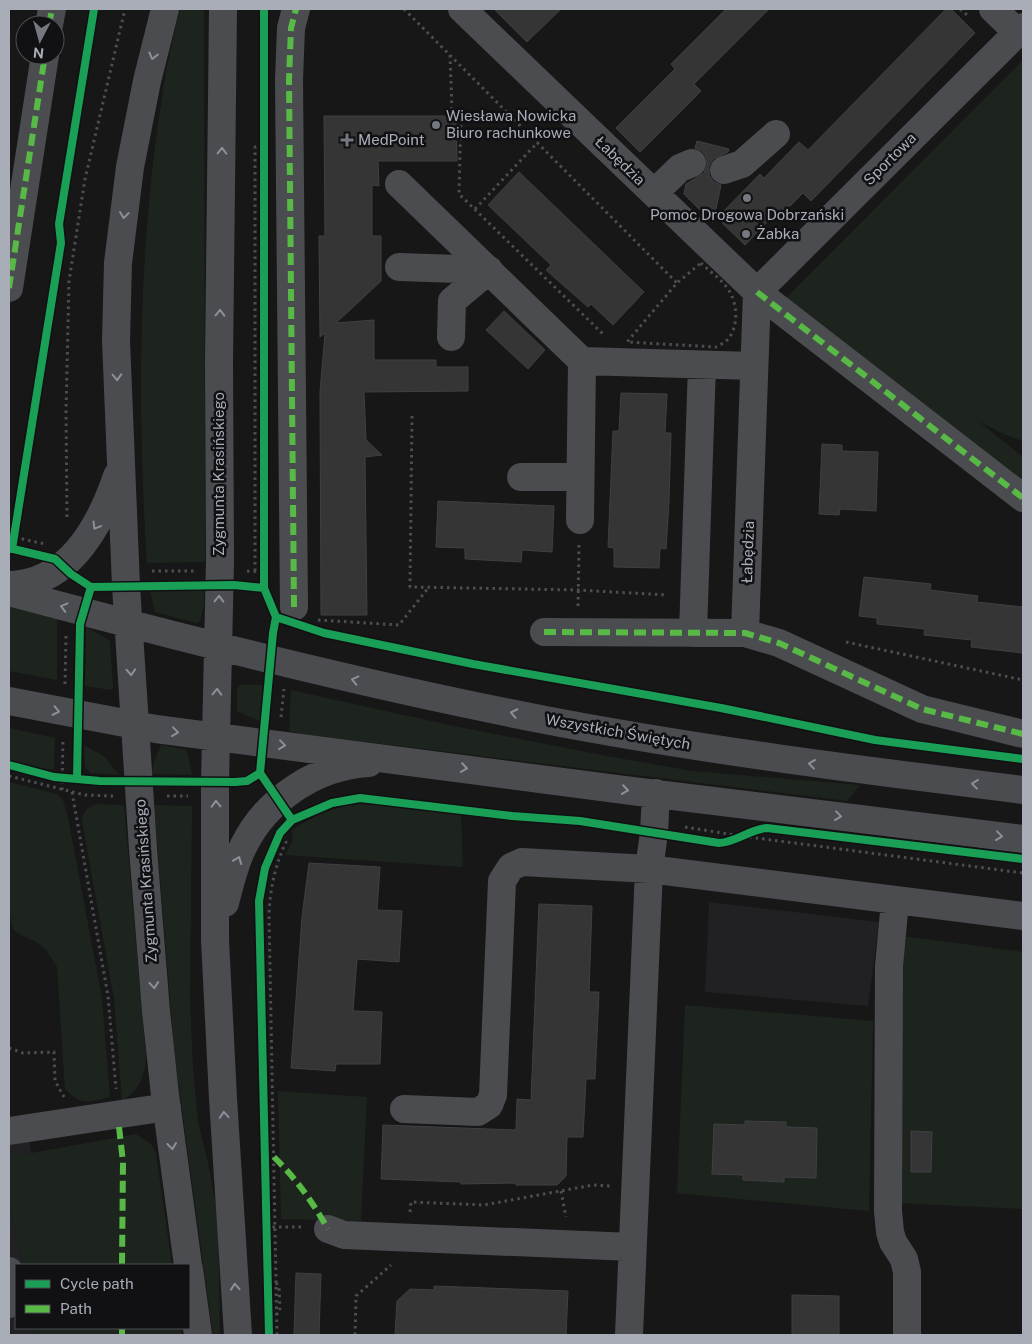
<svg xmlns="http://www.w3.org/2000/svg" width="1032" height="1344" viewBox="0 0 1032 1344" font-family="'Public Sans',sans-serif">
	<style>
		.built { fill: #212123 }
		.green { fill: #1d241e }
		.building { fill: #353536; stroke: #3f4043 }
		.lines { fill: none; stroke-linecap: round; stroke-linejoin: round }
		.path { stroke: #4d4e52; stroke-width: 3; stroke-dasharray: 2.5 4; stroke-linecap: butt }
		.minor { stroke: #4b4c50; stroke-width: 28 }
		.quiet { stroke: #58b947; stroke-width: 6; stroke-dasharray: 12 6; stroke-linecap: butt }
		.cycleway-casing { stroke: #111113; stroke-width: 11 }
		.cycleway { stroke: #1a9f57; stroke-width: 8 }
		.oneway { stroke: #8c9099 }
		.poi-dot { fill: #757880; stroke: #111113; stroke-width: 2 }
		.labels { text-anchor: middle; stroke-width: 5; stroke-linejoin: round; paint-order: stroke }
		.poi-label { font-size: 15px; fill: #a8adb8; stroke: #111113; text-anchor: start }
		.street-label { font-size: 15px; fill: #a8adb8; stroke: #111113 }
	</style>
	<rect width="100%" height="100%" fill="#171717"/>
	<!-- built -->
	<path class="built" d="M709,902l170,20 -11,84 -163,-14z
		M27,1119l4,34 -22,4v-35z
		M9,1202l13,63h-6v63h19l1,7h-27z"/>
	<!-- green -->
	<path class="green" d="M180,9h24l1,553 -58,1c-10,-154 -9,-313 15,-465 4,-30 11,-60 18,-89z
		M1023,60v381l-17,-6 -28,-14 45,36v27l-239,-184z
		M150,591h54v14l-4,16 -4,2 -41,-11z
		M9,605l48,13v62l-48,-9z
		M86,627l24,14 3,46 -2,3 -26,-4z
		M240,685h23l-2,37 -24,-11v-22z
		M291,690l158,35 163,32 81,14 167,14 -13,16 -545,-67 -13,-3z
		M9,728l46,10 -1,32 -23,-3 -22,-7z
		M84,745l21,12 14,18 -28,-2 -6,-6z
		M161,745l26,5 5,25 -40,-1 2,-13z
		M9,782l48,12 6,6 5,17 34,182 8,98c-22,5 -27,10 -45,-8l-8,-122 -10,-16 -9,-8 -21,-10 -4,-4 -4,-21z
		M366,803l95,11 2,53 -178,-12 8,-14 -1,-11c26,-16 43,-24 74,-27z
		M99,804l25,1 22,252c-1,19 -7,33 -24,44l-8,-102 -32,-178c1,-11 7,-15 17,-17z
		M154,805l38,1 -2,193 3,70 5,52 10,42 8,43 2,22 2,107h-7l-38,-276z
		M902,936l121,16v257l-126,-6z
		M685,1005l188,16 -4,190 -192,-18z
		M278,1091l89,6 -6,124 -80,-2z
		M136,1134l15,10 5,9 16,112h-150l-13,-63v-45z
		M35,1328h146l1,7h-146z"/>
	<!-- building -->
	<path class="building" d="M494,9h67l-34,33z
		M726,9h43l-75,75 7,7 -61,61 -24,-24 59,-59 -4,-5z
		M946,9h5l24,24 -164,168 -8,-8 -25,25 -8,1 -25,26 -28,-27 43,-44 4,4 35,-36 9,8z
		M324,116h132l1,45h-79l1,25 -7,-1v51h9v45l-45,42 38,-3v40h62v7h32v24l-104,1 2,48 16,15 -17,2 2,158h-46l-1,-223 5,-59 -5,4 -1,-101h6z
		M697,141l32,8 -1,3 -15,7 -4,7v9l5,7 7,3 -8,38 -29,-29 2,-10 18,-11 3,-8 -1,-8 -4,-6 -7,-3z
		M519,172l125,120 -31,33 -22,-21 -3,3 -42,-37 5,-5 -63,-60z
		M504,311l41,39 -17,19 -42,-39z
		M621,393l46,1 -2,39h6l-2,69 -3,47 -6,-1 -1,20 -45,-1v-19l-6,-1 5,-116h6z
		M822,444l20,1v6l36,1 -2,59 -36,-2 -1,6 -20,-1z
		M438,501l116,5 -2,46 -30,-2 -1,12 -56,-3v-11l-29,-1z
		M864,577l67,7 -1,6 48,6 -1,6 46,5v46l-52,-6 1,-7 -48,-5 1,-6 -48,-5v-6l-18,-2z
		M309,863l71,4 -3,43 25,1 -3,51 -42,-3 -4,52 29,1 -2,52h-44l-1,7 -44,-3 11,-151z
		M539,904l53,2 -3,86h10l-4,87h-9l-3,58h-16l-1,39 -9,9h-41v-2l-55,1v-2l-80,-3 2,-54 133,5 1,-31 14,1z
		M745,1121l41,1v5l31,1 -1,50 -32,-1v5l-41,-2v-5l-31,-1 2,-50 31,1z
		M911,1131l21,1 -1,40h-20z
		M296,1273l25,1 -2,61h-25z
		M434,1286l134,5 -2,44h-171l2,-34 13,-12 24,1z
		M792,1295l47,1v39h-47z"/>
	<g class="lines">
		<!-- path -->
		<path class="path" d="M404,9l273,274
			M960,9l7,6
			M450,55l2,56 9,1 -2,82 144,140
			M475,209l63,-67
			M701,263c7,7 16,13 23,21 13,14 16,38 5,54 -3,4 -9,7 -13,9l-89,-5 50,-59z
			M412,416l-2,171 168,3 89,5
			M67,517l-1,-105 3,-131 16,-102 40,-170
			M9,536l36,8
			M152,571h42
			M247,571l19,1
			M255,571v-424h8
			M578,606l1,-61
			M318,620l81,5 30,-38
			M846,642l177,38
			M65,684l1,-49
			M281,717l3,-28
			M9,776l76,19 28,1
			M62,790l1,-52
			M72,792l36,204 8,93
			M167,796h21
			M685,827l56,9 282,37
			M9,1048l14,5 31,-1 1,29 9,16
			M561,1191l5,26
			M410,1212l1,-10 73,3 109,-20 17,1
			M266,1227h35
			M276,1283l3,3 1,26 -3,2
			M277,1335l-8,-420c1,-27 6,-49 17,-73l-3,-5
			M355,1335l1,-39 35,-31"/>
		<!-- minor -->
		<path class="minor" d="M165,9l-18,72 -17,86 -12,96 -2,77 10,246 17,263 13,162 9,84 23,170
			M223,9l-4,353 1,200 -5,220v158l8,158 15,237
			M462,9l295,283 266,206
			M993,9l25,24
			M49,25l3,-16
			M724,170l18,-6 34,-30
			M399,184l183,177 172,5
			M654,193l26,-25 12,-5
			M399,267l90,3
			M9,288l36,-233
			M757,292l266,-265
			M451,337l1,-36 37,-31
			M521,477h59
			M580,520l2,-159
			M9,585c60,-1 91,-59 108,-109
			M9,592c176,47 352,92 531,127 160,31 322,51 483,71
			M294,607l-5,-527 2,-52 5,-19
			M544,632l201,1 34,10 143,66 101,25
			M693,633l9,-268
			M745,633l12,-341
			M9,701l147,28 476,62 391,48
			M895,901l-6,65 -1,245 2,21 3,10 11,17 3,13v63
			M225,903c5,-19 9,-38 18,-56 23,-47 72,-81 126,-84
			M404,1109l74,3 11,-7 4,-10 9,-214 9,-14 11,-5 127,7 5,-36 2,-40
			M9,1131l158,-24
			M328,1229l16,6 288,12
			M189,1269l9,66
			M9,1271l5,27 -5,6
			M629,1335l20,-466 374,47"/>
		<!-- quiet -->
		<path class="quiet" d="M49,25l3,-16
			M9,288l36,-233
			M757,292l266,206
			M294,607l-5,-527 2,-52 5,-19
			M544,632l201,1 34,10 143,66 101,25
			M119,1127l4,35 -1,103
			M274,1157c24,24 37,43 54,72
			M122,1335v-7"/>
		<defs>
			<path id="cycleway" d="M264,9v579l12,29 -3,16 -13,140 32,47
				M9,548l46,11 16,15 20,13 143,-2 30,3
				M12,549l49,-306 -2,-19 35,-215
				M276,617l48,16 149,31 248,44 154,32 148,19
				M9,765l45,12 46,4 135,1 12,-1 13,-8
				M77,778l3,-154 11,-37
				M269,1335l-10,-434 6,-33 15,-35 12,-13 40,-17 28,-5 152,18 68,5 139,22c18,-1 31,-14 48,-15l256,31"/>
		</defs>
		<!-- cycleway casing -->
		<use href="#cycleway" class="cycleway-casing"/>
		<!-- cycleway -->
		<use href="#cycleway" class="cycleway"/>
	</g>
	<!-- one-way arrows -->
	<defs><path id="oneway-chevron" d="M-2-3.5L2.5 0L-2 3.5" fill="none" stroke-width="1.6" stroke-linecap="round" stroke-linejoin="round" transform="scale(1.25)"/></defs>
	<g class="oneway">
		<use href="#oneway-chevron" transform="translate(153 56) rotate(104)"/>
		<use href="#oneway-chevron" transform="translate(222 151) rotate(-89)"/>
		<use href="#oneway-chevron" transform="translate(124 215) rotate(97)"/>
		<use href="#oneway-chevron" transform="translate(220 313) rotate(-89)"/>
		<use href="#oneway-chevron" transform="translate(117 377) rotate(88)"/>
		<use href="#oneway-chevron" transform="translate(96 526) rotate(121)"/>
		<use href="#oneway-chevron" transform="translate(219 599) rotate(-89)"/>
		<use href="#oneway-chevron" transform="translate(64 607) rotate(-165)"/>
		<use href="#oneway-chevron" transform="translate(131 672) rotate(87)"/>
		<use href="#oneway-chevron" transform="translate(355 680) rotate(-167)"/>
		<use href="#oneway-chevron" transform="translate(217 692) rotate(-88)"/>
		<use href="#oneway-chevron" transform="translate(56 711) rotate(12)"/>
		<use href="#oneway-chevron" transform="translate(514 713) rotate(-168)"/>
		<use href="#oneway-chevron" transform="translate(175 732) rotate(7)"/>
		<use href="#oneway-chevron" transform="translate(282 745) rotate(7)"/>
		<use href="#oneway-chevron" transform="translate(812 764) rotate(-173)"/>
		<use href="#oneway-chevron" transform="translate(464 768) rotate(8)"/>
		<use href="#oneway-chevron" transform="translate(975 784) rotate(-173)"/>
		<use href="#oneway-chevron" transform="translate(625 790) rotate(8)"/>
		<use href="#oneway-chevron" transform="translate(216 804) rotate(-91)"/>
		<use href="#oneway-chevron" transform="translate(838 816) rotate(7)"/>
		<use href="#oneway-chevron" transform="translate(999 836) rotate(7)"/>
		<use href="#oneway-chevron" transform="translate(238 860) rotate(-68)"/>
		<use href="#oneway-chevron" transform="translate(154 985) rotate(85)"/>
		<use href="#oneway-chevron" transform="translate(224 1115) rotate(-94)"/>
		<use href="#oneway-chevron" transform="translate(172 1146) rotate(83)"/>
		<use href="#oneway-chevron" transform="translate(235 1287) rotate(-94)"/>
	</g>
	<!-- markers -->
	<g class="poi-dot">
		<circle cx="436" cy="125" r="5"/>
		<path d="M344.5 132.5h5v5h5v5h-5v5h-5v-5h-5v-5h5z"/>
		<circle cx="747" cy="198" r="5"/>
		<circle cx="746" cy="234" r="5"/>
	</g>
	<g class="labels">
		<!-- poi labels -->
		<g class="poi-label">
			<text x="446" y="121">Wiesława Nowicka<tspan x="446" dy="17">Biuro rachunkowe</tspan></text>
			<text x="358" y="145">MedPoint</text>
			<text x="747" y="220" text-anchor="middle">Pomoc Drogowa Dobrzański</text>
			<text x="756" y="239">Żabka</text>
		</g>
		<!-- street labels -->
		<g class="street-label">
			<text transform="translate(890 159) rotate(-45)" y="5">Sportowa</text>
			<text transform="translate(620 161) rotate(44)" y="5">Łabędzia</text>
			<text transform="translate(219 474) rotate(-90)" y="5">Zygmunta Krasińskiego</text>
			<text transform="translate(748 552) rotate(-88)" y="5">Łabędzia</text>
			<text transform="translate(618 732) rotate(10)" y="5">Wszystkich Świętych</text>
			<text transform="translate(146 881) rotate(-94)" y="5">Zygmunta Krasińskiego</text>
		</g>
	</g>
	<!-- border -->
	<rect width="1032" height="1344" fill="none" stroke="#a8adb8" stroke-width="20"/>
	<!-- legend -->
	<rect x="15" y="1264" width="175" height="65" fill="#111113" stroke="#4d4f55"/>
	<rect x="25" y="1280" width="25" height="8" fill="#1a9f57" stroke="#4d4f55"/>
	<text x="60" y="1289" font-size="15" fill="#a8adb8">Cycle path</text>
	<rect x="25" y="1305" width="25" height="8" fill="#58b947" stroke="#4d4f55"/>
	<text x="60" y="1314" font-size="15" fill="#a8adb8">Path</text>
	<!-- north arrow -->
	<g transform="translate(40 40) rotate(186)"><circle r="24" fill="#111113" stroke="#4d4f55"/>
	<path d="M0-4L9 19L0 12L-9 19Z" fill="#757880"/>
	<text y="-8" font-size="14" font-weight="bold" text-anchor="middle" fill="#a8adb8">N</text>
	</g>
</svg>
